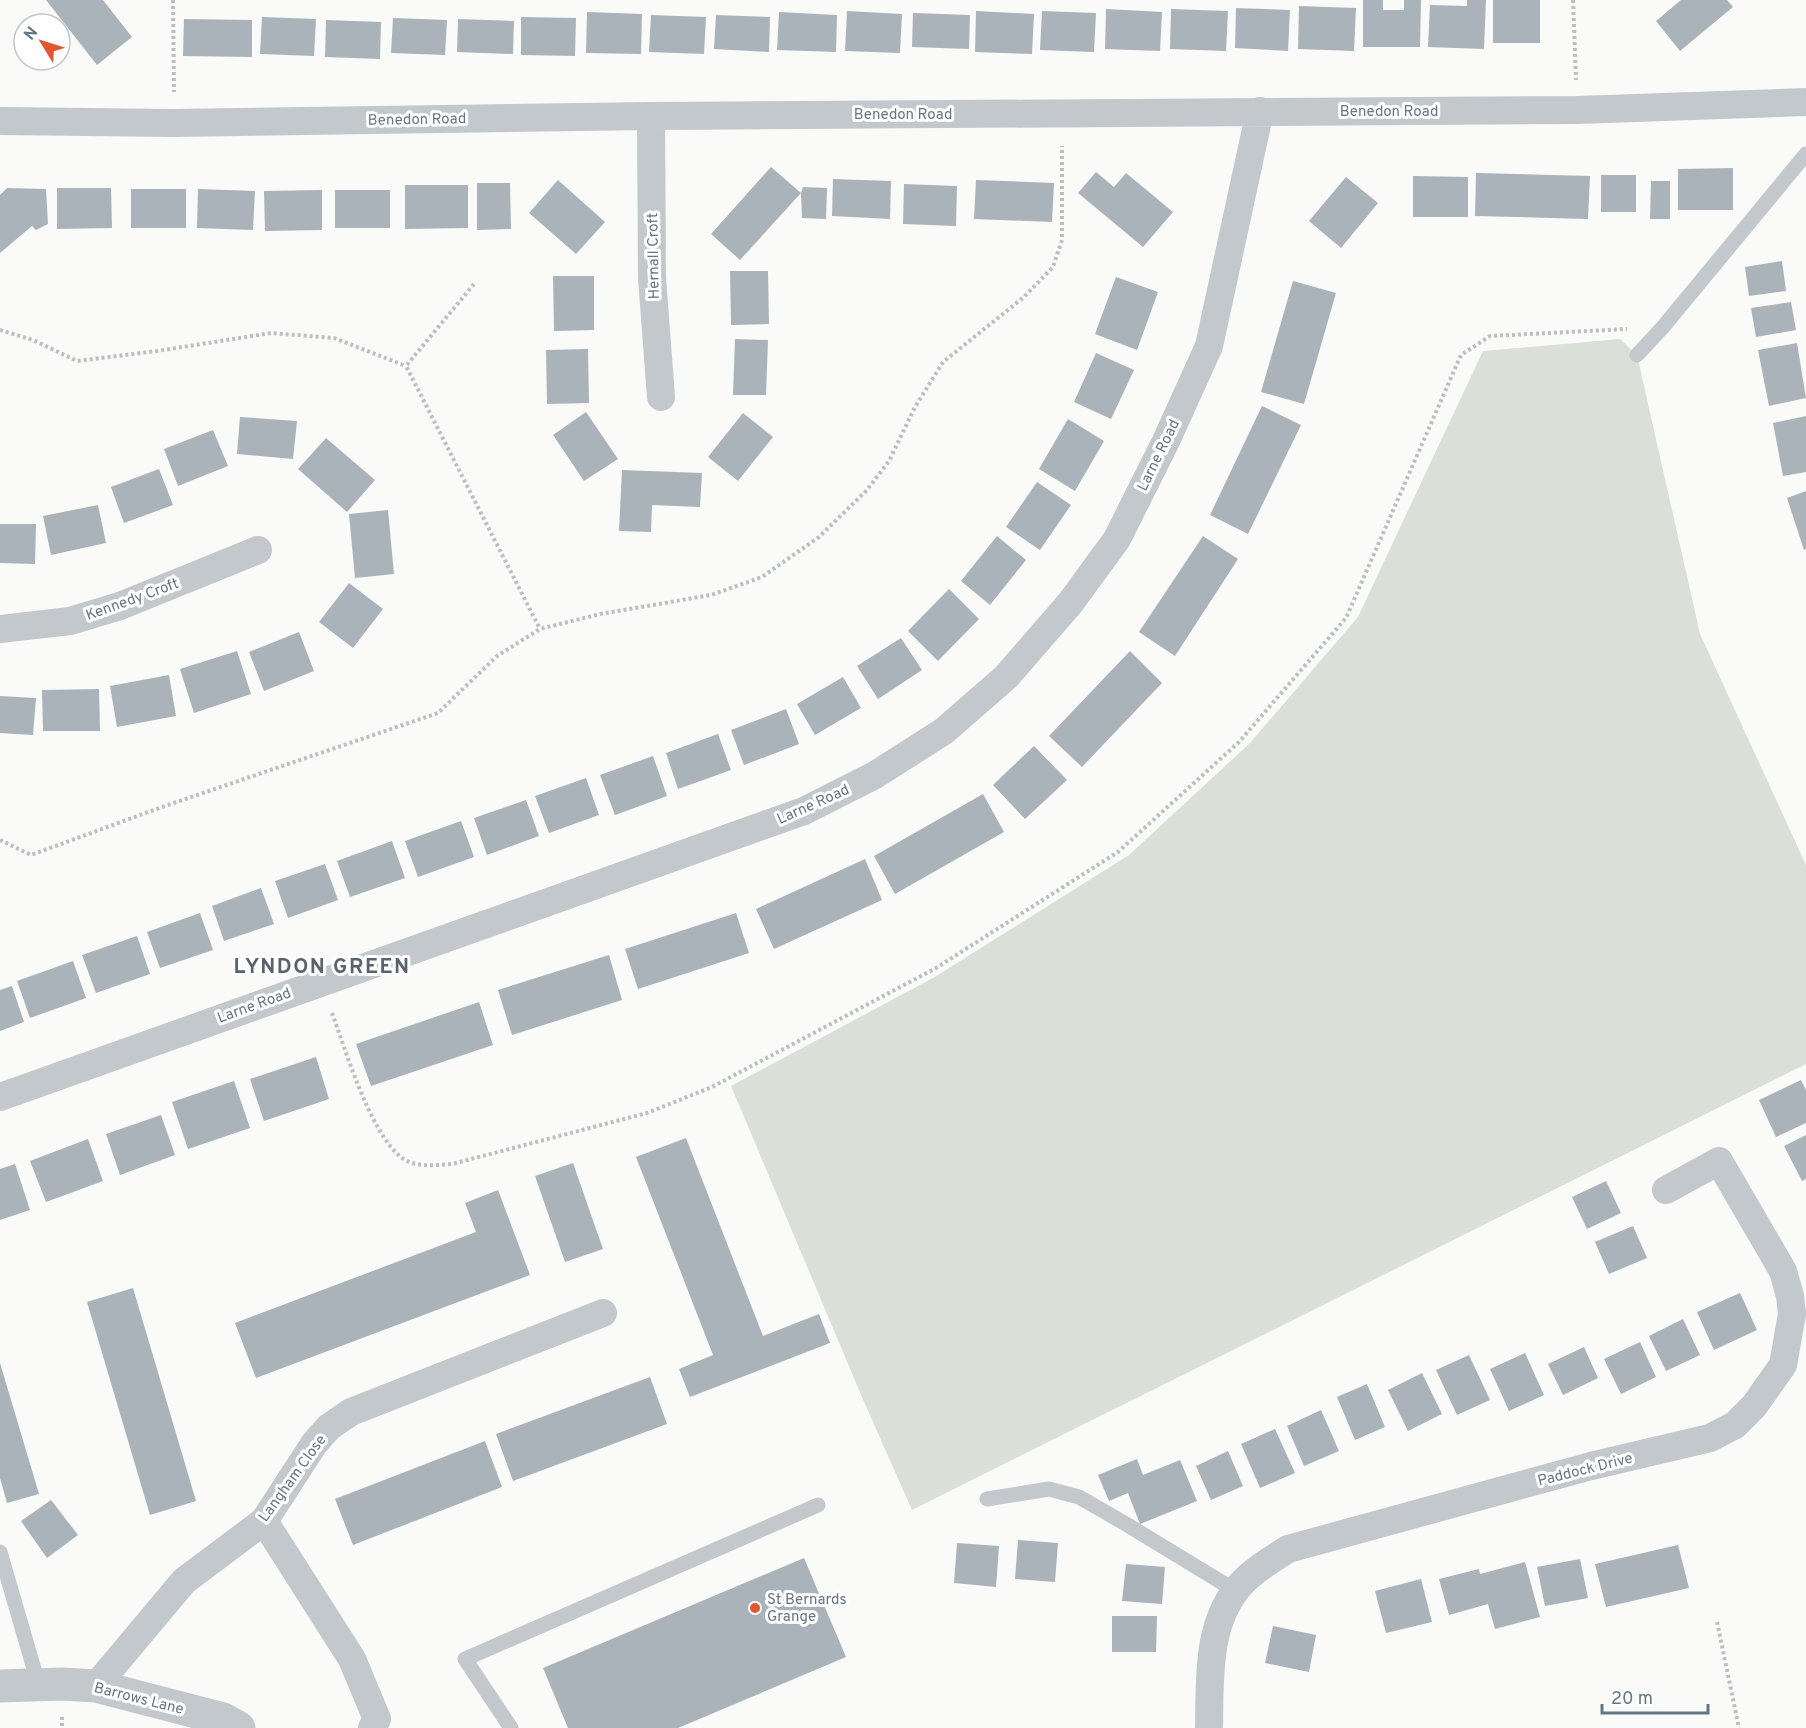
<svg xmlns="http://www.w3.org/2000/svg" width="1806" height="1728" viewBox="0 0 1806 1728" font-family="Overpass,sans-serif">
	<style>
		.green { fill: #dadfd7 }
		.building { fill: #aab3b9 }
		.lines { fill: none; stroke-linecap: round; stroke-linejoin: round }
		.path { stroke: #bbbfc2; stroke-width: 4; stroke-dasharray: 3 3; stroke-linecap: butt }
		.service { stroke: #c3c8cc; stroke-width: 15 }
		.minor { stroke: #c3c8cc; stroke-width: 28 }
		.tertiary { stroke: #c3c8cc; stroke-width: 33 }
		.poi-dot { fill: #e4572e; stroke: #fff; stroke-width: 2 }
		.labels { text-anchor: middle; stroke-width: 6; stroke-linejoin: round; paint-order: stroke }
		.street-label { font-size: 15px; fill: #657683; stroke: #fff }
		.poi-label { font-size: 15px; fill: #657683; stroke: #fff; text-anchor: start }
		.district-label { font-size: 21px; font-weight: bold; letter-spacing: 1.5px; fill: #57646e; stroke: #fff }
	</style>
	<rect width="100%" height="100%" fill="#fafaf8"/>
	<!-- green -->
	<path class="green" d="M1620,339l17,16 63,279 106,231v199l-894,446 -50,-113 -131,-311 202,-108 196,-123 121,-112 108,-126 125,-266z"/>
	<!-- building -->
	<path class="building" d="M46,0h57l29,37 -35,28z
		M1363,0h20v10h21v-10h17l-1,47h-57z
		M1467,0h19l-2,49 -56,-2 2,-42 37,1z
		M1493,0h47v43h-47z
		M1681,0h46l6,7 -53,44 -24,-30z
		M1299,6l57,2 -2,43 -56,-2z
		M1236,8l54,2 -2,41 -53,-3z
		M1106,9l56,3 -2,39 -55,-2z
		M1171,9l57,2 -2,40 -56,-2z
		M847,11l55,3 -2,39 -55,-2z
		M976,11l58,3 -2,40 -57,-2z
		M1042,11l54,2 -2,39 -54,-2z
		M587,12l55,2 -1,40 -55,-1z
		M779,12l58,3 -1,37 -59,-2z
		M913,13l57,2 -1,34 -57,-2z
		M651,15l55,2 -2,37 -55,-2z
		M716,15l54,2 -1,35 -55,-3z
		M262,17l54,2 -2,37 -54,-2z
		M521,17l55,1 -1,38 -54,-1z
		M393,18l54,2 -2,35 -54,-2z
		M184,19l68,1v37l-69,-1z
		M458,19l56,2 -1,33 -56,-2z
		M326,20l55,2 -1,37 -55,-2z
		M771,167l30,26 -61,67 -29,-26z
		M1733,168v42h-55v-41z
		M1096,172l18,15 12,-14 47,39 -30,35 -65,-54z
		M1476,173l114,3 -2,43 -113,-3z
		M1601,175h35v37h-35z
		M1413,176l55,1v40h-55z
		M1346,177l32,26 -37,45 -32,-27z
		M833,179l58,2 -1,38 -58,-3z
		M558,180l47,42 -29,32 -47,-41z
		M976,180l78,3 -2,39 -78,-3z
		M1651,181h19v38h-20z
		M477,183h33l1,46 -34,1z
		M904,184l53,2 -1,40 -53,-2z
		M405,185h63v43l-63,1z
		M803,187l24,1 -1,31 -24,-1 -1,-25z
		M7,188l39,1 2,35 -12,6 -4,-4 -32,27v-58z
		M57,188h54l1,40 -55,1z
		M131,189h55v39h-55z
		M198,189l57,2 -2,39 -56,-2z
		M322,190v40l-57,1 -1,-40z
		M335,190h55v38h-55z
		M1782,261l4,30 -37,5 -4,-29z
		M730,271h38l1,53 -38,1z
		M553,276h41v54l-40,1z
		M1116,277l42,15 -21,58 -42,-16z
		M1293,281l43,12 -32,111 -43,-12z
		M1791,302l5,28 -40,7 -5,-29z
		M735,339l33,1 -2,55h-33z
		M1797,343l9,55 -37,8 -11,-56z
		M588,349l1,54 -42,1 -1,-54z
		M1096,353l38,17 -23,49 -37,-17z
		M1262,406l39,19 -53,109 -38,-19z
		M586,412l32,47 -34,22 -31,-46z
		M743,413l30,24 -35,44 -30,-24z
		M1806,416v56l-23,4 -10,-53z
		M240,417l57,4 -4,38 -56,-5z
		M1068,419l36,22 -29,50 -36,-22z
		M213,430l15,36 -50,20 -14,-37z
		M326,438l49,42 -28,32 -49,-43z
		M159,469l14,36 -49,18 -13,-36z
		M622,470l80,3 -2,34 -48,-2 -1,27 -32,-1z
		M1037,482l34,23 -31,45 -34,-23z
		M1806,491v58l-2,1 -17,-52z
		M98,505l8,38 -55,12 -8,-39z
		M388,510l6,64 -39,4 -6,-64z
		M0,524h36l-1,40 -35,-1z
		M997,536l29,24 -36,45 -29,-24z
		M1203,536l35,23 -63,97 -36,-24z
		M349,583l34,26 -30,39 -34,-26z
		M949,589l30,30 -41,42 -30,-30z
		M299,632l15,39 -50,20 -15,-39z
		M901,638l21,32 -44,29 -21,-33z
		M237,651l14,43 -57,19 -14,-44z
		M1130,651l32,32 -80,84 -33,-31z
		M169,675l7,41 -59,11 -7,-41z
		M843,677l18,31 -46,27 -18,-31z
		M99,689l1,42h-57l-1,-41z
		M0,696l36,2 -3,37 -33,-2z
		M786,709l13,35 -55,21 -13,-35z
		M718,734l13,36 -53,19 -12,-36z
		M1034,746l33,34 -42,39 -32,-34z
		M653,756l14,40 -52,19 -15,-40z
		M586,778l13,37 -50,18 -14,-37z
		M983,794l21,38 -109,62 -21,-38z
		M526,800l13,36 -52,19 -13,-37z
		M461,821l13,36 -56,20 -13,-36z
		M392,841l13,37 -55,19 -13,-36z
		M865,859l17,41 -108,49 -18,-40z
		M325,864l13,36 -50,18 -13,-37z
		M261,888l13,36 -50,17 -12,-35z
		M200,913l13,37 -53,18 -13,-36z
		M736,913l13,40 -111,36 -13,-40z
		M137,936l13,38 -54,19 -14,-38z
		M609,955l13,45 -110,35 -14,-45z
		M73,961l13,37 -56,20 -13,-37z
		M12,986l12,36 -24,9v-41z
		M479,1002l14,43 -122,41 -15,-42z
		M316,1057l13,42 -65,22 -14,-42z
		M1801,1080l5,10v33l-30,14 -17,-37z
		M234,1081l16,47 -62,21 -16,-47z
		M161,1115l14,40 -55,20 -14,-41z
		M1806,1135v44l-4,2 -18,-35z
		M686,1138l77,198 56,-22 11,29 -140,54 -11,-28 34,-14 -77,-198z
		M88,1139l15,42 -57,21 -16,-41z
		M573,1163l30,86 -38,13 -30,-86z
		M15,1164l15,46 -30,10v-51z
		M1606,1181l15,32 -34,16 -15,-32z
		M498,1190l32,85 -274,103 -21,-55 241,-91 -11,-29z
		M1633,1226l14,32 -38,16 -14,-32z
		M133,1288l63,213 -46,14 -63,-213z
		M1740,1293l17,37 -43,20 -17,-38z
		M1683,1319l17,36 -34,16 -17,-35z
		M1640,1342l16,35 -35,17 -17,-35z
		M1584,1347l14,31 -35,17 -15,-31z
		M1525,1353l19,42 -35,16 -19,-42z
		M1469,1355l21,45 -33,15 -21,-45z
		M0,1363l39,131 -32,9 -7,-25z
		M1422,1373l20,41 -34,17 -20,-41z
		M650,1377l17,47 -154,57 -17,-47z
		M1367,1384l18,43 -30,13 -18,-43z
		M1321,1410l18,41 -35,15 -17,-40z
		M1275,1429l20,44 -35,15 -19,-44z
		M485,1441l17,46 -149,58 -18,-46z
		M1228,1451l15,35 -32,14 -15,-34z
		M1137,1459l6,16 37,-15 17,41 -57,23 -12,-31 -19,8 -11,-26z
		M51,1500l27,35 -31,23 -26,-37z
		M1018,1540l40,3 -3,39 -40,-3z
		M957,1543l42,3 -3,41 -42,-4z
		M1678,1545l11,43 -83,19 -11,-43z
		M804,1558l42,99 -168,71h-110l-25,-60z
		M1580,1559l8,39 -43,8 -8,-39z
		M1525,1562l15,55 -45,12 -7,-25 -39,11 -10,-36 40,-10 1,5z
		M1126,1564l39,3 -3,37 -40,-3z
		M1421,1579l11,43 -46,11 -11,-42z
		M1112,1616h45l-1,36h-44z
		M1273,1626l43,9 -7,37 -44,-9z"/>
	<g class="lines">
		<!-- path -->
		<path class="path" d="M173,0l1,92
			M1573,0l3,80
			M474,284l-68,82 134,263
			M0,330l33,10 44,21 80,-10 114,-18 63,5 72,28
			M0,840l31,15 131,-48 276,-94 59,-57 43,-27 60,-15 111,-19 51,-18 57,-40 48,-47 22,-29 26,-54 28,-45 81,-65 29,-30 9,-27v-94
			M332,1013c14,38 38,120 70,145 14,10 33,7 50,6l195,-51 65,-26 224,-119 182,-116 121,-110 107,-124 115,-263 29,-19 137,-7
			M1717,1622l22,106
			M62,1717v11"/>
		<!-- service -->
		<path class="service" d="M1637,355l26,-28 143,-173
			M987,1499l62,-10 30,8 47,27 110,67
			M0,1552l39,134
			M511,1728l-46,-69 353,-154"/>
		<!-- minor -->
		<path class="minor" d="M651,116l1,162 9,119
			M0,121l174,2 477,-7 926,-6 229,-8
			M0,629l70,-8 50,-15 138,-56
			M0,1097l804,-286 71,-36 69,-44 62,-54 65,-75 46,-63 49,-98 43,-95 51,-235
			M264,1521l88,138 25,60 -5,9
			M96,1686l88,-105 80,-60 50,-77 15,-17 22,-15 252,-99
			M1209,1728c1,-49 -3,-108 34,-146 13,-14 30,-23 45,-33l303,-83 119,-28 25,-13 19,-19 29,-41 9,-51 -2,-18 -7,-25 -64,-110 -53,29"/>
		<!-- tertiary -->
		<path class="tertiary" d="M0,1686l62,-2 34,2 127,33 16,9"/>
	</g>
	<!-- markers -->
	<circle class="poi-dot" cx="755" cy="1608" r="6"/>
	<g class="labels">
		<!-- street labels -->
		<g class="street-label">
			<text x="1389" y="116">Benedon Road</text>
			<text x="903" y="119">Benedon Road</text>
			<text transform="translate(417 119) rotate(-1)" y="5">Benedon Road</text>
			<text transform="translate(653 256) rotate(-91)" y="5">Hernall Croft</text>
			<text transform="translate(1158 455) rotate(-64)" y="5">Larne Road</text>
			<text transform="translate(132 599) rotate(-20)" y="5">Kennedy Croft</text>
			<text transform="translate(813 804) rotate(-24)" y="5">Larne Road</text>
			<text transform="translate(254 1005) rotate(-20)" y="5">Larne Road</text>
			<text transform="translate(1585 1469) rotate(-14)" y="5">Paddock Drive</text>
			<text transform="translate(292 1478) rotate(-54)" y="5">Langham Close</text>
			<text transform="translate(139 1698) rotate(14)" y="5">Barrows Lane</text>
		</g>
		<!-- poi labels -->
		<g class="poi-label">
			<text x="767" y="1604">St Bernards<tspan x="767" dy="17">Grange</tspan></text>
		</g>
		<!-- district labels -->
		<g class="district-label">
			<text x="322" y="973">LYNDON GREEN</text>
		</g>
	</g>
	<!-- north arrow -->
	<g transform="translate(42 42) rotate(308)"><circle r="28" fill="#ffffff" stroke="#c1c8cd" stroke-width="1.5"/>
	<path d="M0-4.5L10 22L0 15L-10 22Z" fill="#e4572e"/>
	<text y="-9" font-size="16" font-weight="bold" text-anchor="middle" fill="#657683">N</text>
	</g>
	<!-- scale -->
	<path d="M1602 1704v9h106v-9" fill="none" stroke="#657683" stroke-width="3"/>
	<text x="1611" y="1704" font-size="18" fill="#657683" stroke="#ffffff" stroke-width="4.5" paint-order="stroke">20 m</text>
</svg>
